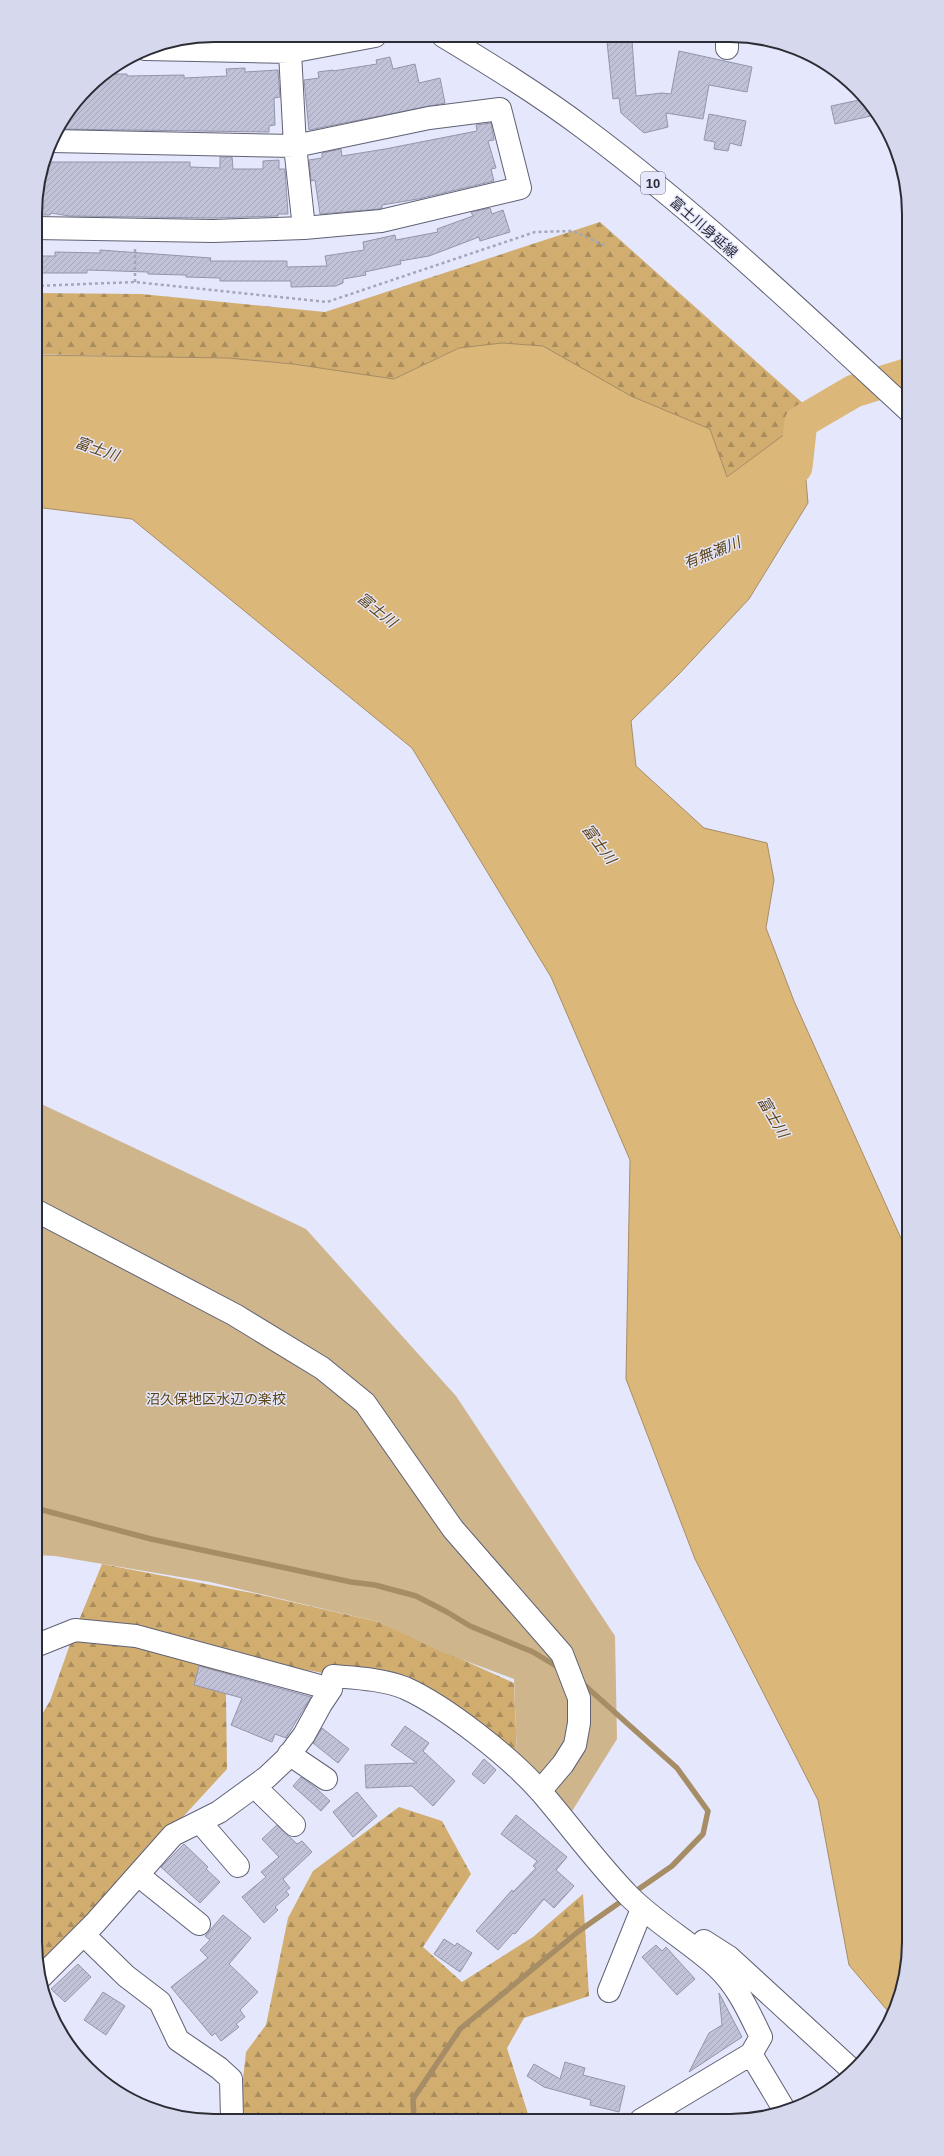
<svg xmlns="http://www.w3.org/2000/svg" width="944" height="2156" viewBox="0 0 944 2156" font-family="Arial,'Noto Sans JP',sans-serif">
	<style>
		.forest { fill: url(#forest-firs) }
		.park { fill: #ceb58c }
		.water { fill: #dcb77a; stroke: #a78d65 }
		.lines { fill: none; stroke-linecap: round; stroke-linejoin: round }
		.stream { stroke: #a78d65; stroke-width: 5.5 }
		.river { stroke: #dcb77a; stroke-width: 33 }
		.building { fill: url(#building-hatch); stroke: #9395a9 }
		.minor-casing { stroke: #606174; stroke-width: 24 }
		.major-casing { stroke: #606174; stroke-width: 24 }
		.path { stroke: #a5a6b8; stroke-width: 2.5; stroke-dasharray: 3 3; stroke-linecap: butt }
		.minor { stroke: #fff; stroke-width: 22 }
		.major { stroke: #fff; stroke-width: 22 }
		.labels { text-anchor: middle; stroke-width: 3; stroke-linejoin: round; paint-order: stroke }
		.shield { fill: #e5e7fd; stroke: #646471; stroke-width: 1 }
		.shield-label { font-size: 13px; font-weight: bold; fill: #2c2c35 }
		.street-label { font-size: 14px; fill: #2c2c35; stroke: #e5e7fd }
		.park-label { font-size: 14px; fill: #5b4312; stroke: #e5e7fd }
		.water-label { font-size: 15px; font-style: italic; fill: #5d4414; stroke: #e5e7fd }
		.rim { fill: none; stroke: #2c2c35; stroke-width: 2 }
	</style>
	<defs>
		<pattern id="forest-firs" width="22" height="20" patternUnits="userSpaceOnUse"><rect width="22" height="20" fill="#d1ad70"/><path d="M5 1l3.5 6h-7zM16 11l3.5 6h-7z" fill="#aa8d5d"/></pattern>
		<pattern id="building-hatch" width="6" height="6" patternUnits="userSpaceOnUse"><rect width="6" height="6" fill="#c1c2d8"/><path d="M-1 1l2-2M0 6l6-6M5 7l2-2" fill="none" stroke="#a6a7ba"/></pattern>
	</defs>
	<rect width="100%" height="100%" fill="#e5e7fd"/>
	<!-- forest -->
	<path class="forest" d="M600,222l215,192 -88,63 -268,-129 -65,31 -241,-22 -118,-3v-61l106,1 184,18z
		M102,1564l155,30 122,28 135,61 3,74 -113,-69 -167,-31 -11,36 1,76 -150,163 -39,36 -3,-26v-216l15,-25 25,-71z
		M399,1807l43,14 29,53 -48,73 39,35 71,-45 50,-43 6,102 -65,22 -17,30 23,72 -286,-2 -2,-30 4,-36 20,-27 22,-107 25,-47z"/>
	<!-- park -->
	<path class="park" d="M35,1101l271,128 150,167 159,240 2,103 -48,77 -52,-59 -3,-78 -75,-28 -60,-29 -169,-40 -155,-26 -20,-1z"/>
	<!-- water -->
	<path class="water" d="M502,343l41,3 88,50 79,33 17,48 74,-55 7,81 -59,96 -70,75 -48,47 5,45 68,62 63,15 7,37 -8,48 28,73 115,255v697l-14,57 -3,6 -43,-51 -31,-165 -123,-241 -69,-180 4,-219 -79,-183 -139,-229 -280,-229 -97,-12v-152l193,3 65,6 101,15 65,-31z"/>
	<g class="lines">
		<!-- stream -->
		<path class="stream" d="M35,1508l116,31 200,43 24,3 41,11 31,16 23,14 63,26 28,17
			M581,1682l96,86 31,43 -5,23 -31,32 -39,27
			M414,2119l-1,-20 47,-70 119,-98 47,-33"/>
		<!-- river -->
		<path class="river" d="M796,467l5,-45 53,-31 55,-17"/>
	</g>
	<!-- building -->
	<path class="building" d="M632,40l4,56 26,-3 9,1 8,-43 73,16 -5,25 -38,-7 -6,34 -37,-6 2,14 -24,6 -23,-20 -2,-15 -6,1 -6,-57z
		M390,57l3,12 22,-5 4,19 21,-5 5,25 -136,27 -5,-50 15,-2 -1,-6 15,-2v1l44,-7 -1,-4z
		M245,68v4l33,-2 2,27 -6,1 1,27 -6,1v6l-211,-3 38,-49 9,-6h22v2l57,-1v3l43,-2 -1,-7z
		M864,99l5,6 2,11 -36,8 -4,-18z
		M709,114l37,7 -5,25 -11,-3 -2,8 -14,-2 1,-7 -11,-2z
		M491,123l3,17 -6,1 8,27 -5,1 3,12 -76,18 -36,6v3l-3,1 -59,5 -5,-34 -4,1 -2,-21 13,-2v-5l19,-4 1,7 43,-7 92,-18 -1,-6z
		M220,157h12l1,12h30v-8l16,-1v9h6l3,45h-10v2l-65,2 -144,-2 -18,-3 -1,2h-15v-13l11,-40h144v5l30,1z
		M490,208l2,6 11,-4 7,22 -30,9 -1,-4 -50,19 -29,5 1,3 -36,8 1,3 -23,4v4l-7,3 -45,1v-6h-71v-3l-34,-1v-2l-38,-1v-2l-61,-2v3h-52v-17h20v-4l45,1v-3l111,8 -1,3h77v6l40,-1 -2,-10 39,-6 -1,-8 32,-7 1,5 42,-8 -1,-3 36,-13 -2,-4z
		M199,1666l112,31 -25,41 -11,-4 -3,8 -41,-17 11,-27 -48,-13z
		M405,1726l24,17 -6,8 32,30 -22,25 -21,-20 -46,2 -1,-23 52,-2 -26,-18z
		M322,1728l27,21 -11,14 -25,-20z
		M484,1759l12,11 -12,14 -12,-10z
		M301,1777l15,11 14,13 -9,10 -28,-25z
		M357,1792l20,24 -24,21 -20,-25z
		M516,1815l51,42 -11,13 18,16 -20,22 -10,-9 -29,35 -2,-1 -15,17 -22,-19 36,-41 1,2 23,-24 -3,-2 4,-5 -36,-27z
		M277,1825l20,19 5,-3 10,11 -29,27 7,9 -4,3 3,4 -14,12 3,3 -14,13 -22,-26 24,-20 -5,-5 18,-15 -17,-18z
		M184,1844l24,23 -2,2 14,13 -20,21 -39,-36z
		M223,1915l28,23 -22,26 29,28 -18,18 5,7 -9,7 3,3 -18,14 -6,-8 -3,3 -41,-49 37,-29 -8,-8 10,-10 -5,-4z
		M444,1939l11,7 2,-3 15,10 -12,19 -26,-18z
		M656,1945l6,6 4,-4 29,32 -18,16 -35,-38z
		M78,1964l13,13 -26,25 -14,-13z
		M103,1992l22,14 -19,29 -22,-15z
		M719,1993l23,44 -53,35 20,-39 13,-8z
		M565,2062l20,6 -2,7 42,11 -6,26 -29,-7 1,-5 -47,-13 -17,-11 7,-12 26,15z"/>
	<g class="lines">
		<defs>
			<path id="minor" d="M727,38v10
				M145,49l145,3 85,-16
				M290,52l5,94 9,82
				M35,228l178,3 91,-3 77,-7 139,-33 -20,-79 -71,9 -134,28 -243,-5
				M35,1210l200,105 87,53 43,35 88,126 109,125 17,44v25l-4,22 -12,19 -23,27
				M35,1646l40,-16 61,6 195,53
				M289,1754l37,25
				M255,1787l39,38
				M200,1822l38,44
				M138,1875l61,49
				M84,1935l42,41 34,26 18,38 41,28 12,11 1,39
				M704,1941l25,16 123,113
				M40,1978l55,-55 78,-88 46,-23 48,-35 19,-18 18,-24 17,-31 10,-15 2,-13c24,2 50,3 72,12 42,19 105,69 136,104 30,35 56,71 88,104 26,26 59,45 87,70 21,19 33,46 45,71l-10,17 -110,66
				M609,1991l33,-82
				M751,2054l34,57"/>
			<path id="major" d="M443,36c48,29 97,59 142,93 114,85 219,185 324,282"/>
		</defs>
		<!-- minor casing -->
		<use href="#minor" class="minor-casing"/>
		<!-- major casing -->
		<use href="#major" class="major-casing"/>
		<!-- path -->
		<path class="path" d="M135,249v33
			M35,286l100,-4 192,20 208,-70 38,-1 33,15"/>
		<!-- minor -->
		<use href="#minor" class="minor"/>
		<!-- major -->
		<use href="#major" class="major"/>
	</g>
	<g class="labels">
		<!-- shield labels -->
		<rect class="shield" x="641" y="172" width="24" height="22" rx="3"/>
		<g class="shield-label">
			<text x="653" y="188">10</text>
		</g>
		<!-- street labels -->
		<g class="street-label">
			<text transform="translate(704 227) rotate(41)" y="5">富士川身延線</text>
		</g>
		<!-- park labels -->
		<g class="park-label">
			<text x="216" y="1404">沼久保地区水辺の楽校</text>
		</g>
		<!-- water labels -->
		<g class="water-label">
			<text transform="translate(97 449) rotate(19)" y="5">富士川</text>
			<text transform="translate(712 553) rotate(-22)" y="5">有無瀬川</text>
			<text transform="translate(377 610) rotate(39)" y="5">富士川</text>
			<text transform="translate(599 844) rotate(53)" y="5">富士川</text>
			<text transform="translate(773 1117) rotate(59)" y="5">富士川</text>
		</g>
	</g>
	<!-- crop -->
	<path d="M0 0H944V2156H0ZM214 42H730A172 172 0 0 1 902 214V1942A172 172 0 0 1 730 2114H214A172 172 0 0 1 42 1942V214A172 172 0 0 1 214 42Z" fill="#d6d8ed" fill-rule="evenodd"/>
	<path class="rim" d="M214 42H730A172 172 0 0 1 902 214V1942A172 172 0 0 1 730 2114H214A172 172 0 0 1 42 1942V214A172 172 0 0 1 214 42Z"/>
</svg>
